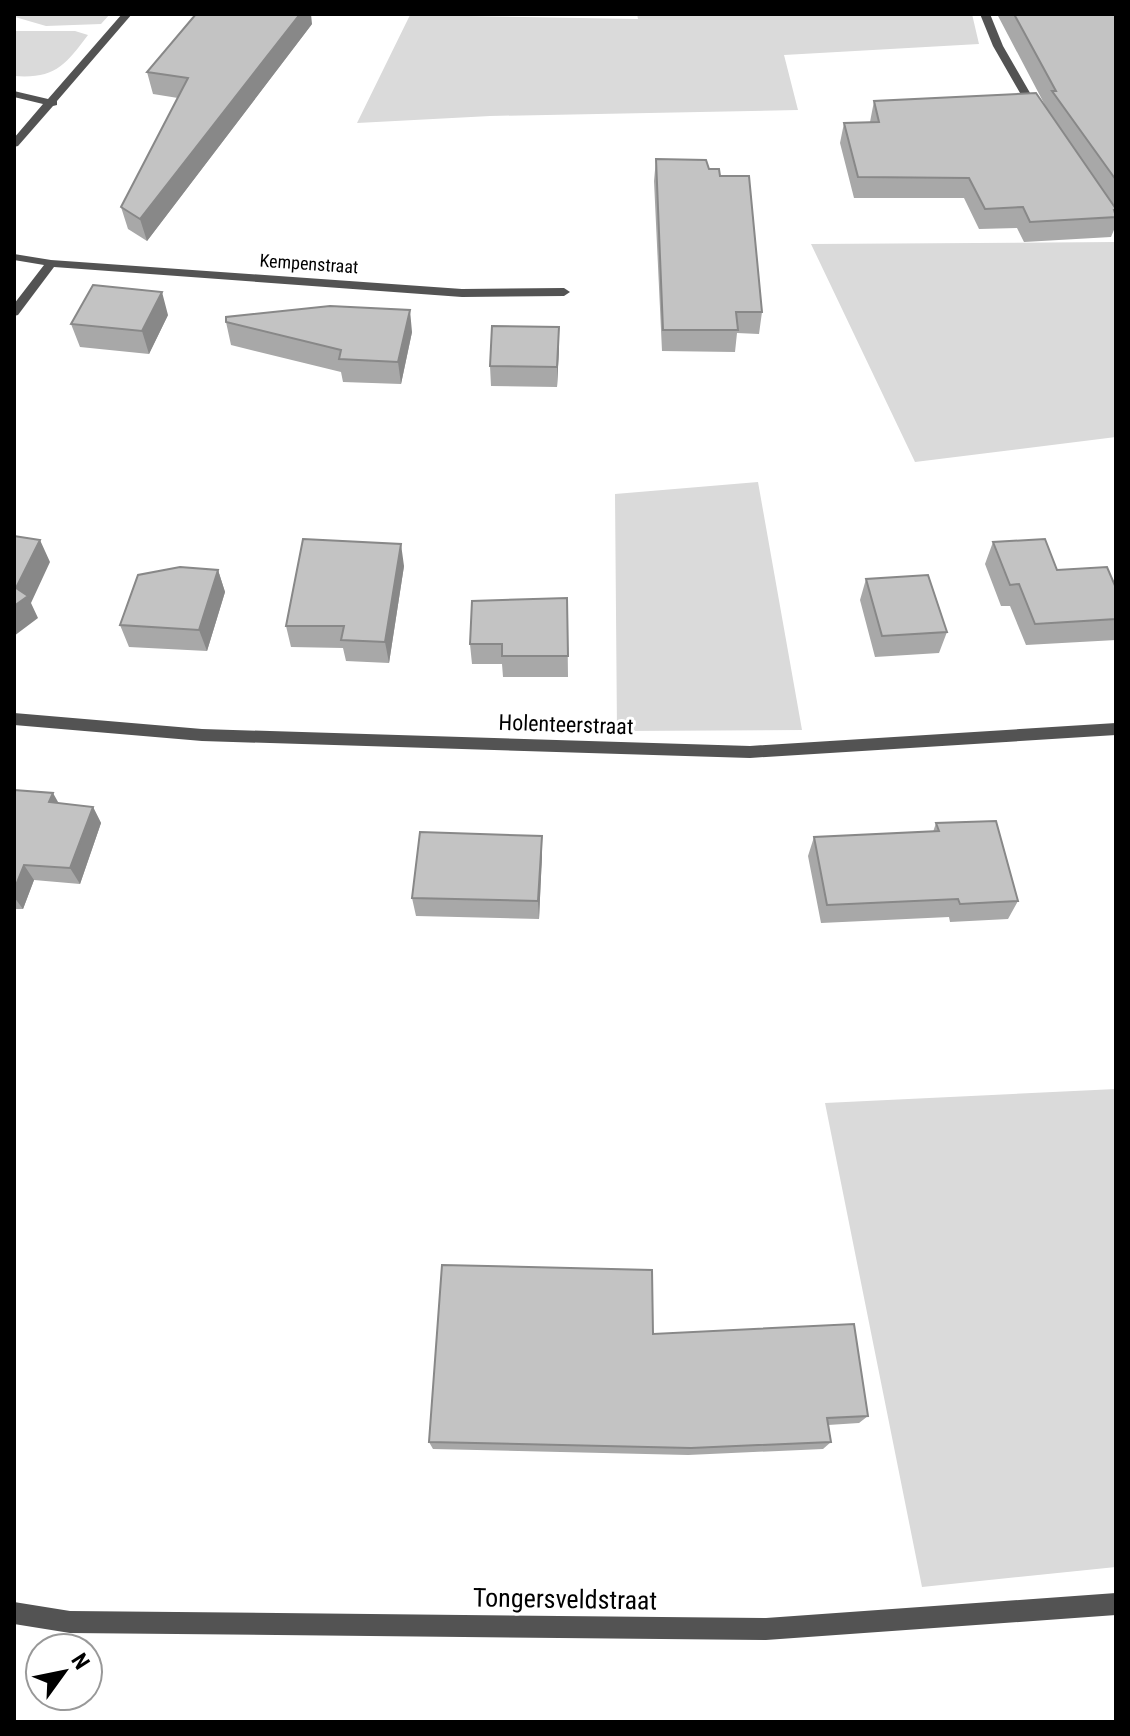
<svg xmlns="http://www.w3.org/2000/svg" width="1130" height="1736" viewBox="0 0 1130 1736" font-family="'Roboto Condensed',sans-serif">
	<style>
		.green { fill: #dadada }
		.lines { fill: none; stroke-linecap: round; stroke-linejoin: round }
		.street { fill: #535353; fill-rule: evenodd }
		.wall { fill: #a8a8a8 }
		.shaded-wall { fill: #888 }
		.building { fill: #c3c3c3; stroke: #888; stroke-width: 2 }
		.labels { text-anchor: middle; stroke-width: 6; stroke-linejoin: round; paint-order: stroke }
		.far-street-label { font-size: 18px; fill: #000; stroke: #fff }
		.street-label { font-size: 22px; fill: #000; stroke: #fff }
		.near-street-label { font-size: 26px; fill: #000; stroke: #fff }
	</style>
	<rect width="100%" height="100%" fill="#fff"/>
	<!-- green -->
	<path class="green" d="M18,14h92l-9,10 -55,2 -31,-9z
		M637,14h335l7,30 -195,11 14,55 -308,6 -133,7 53,-108 228,4z
		M14,31h61l13,4c-23,31 -34,44 -74,41z
		M1116,242v195l-201,25 -104,-218z
		M758,482l44,248 -185,1 -2,-237z
		M1116,1089v478l-194,20 -97,-484z"/>
	<g class="lines">
		<!-- street -->
		<path class="street" d="M122,14h10l-75,87v4l-4,1 -35,40 -4,1v-9l29,-34 -29,-7v-6l34,8z
			M980,14h10l13,32 38,66 -1,2 -9,-2 -38,-66z
			M14,254l37,6 411,29 102,-1 6,4 -6,4 -102,1 -408,-30 -36,48 -4,1v-12l30,-39 -30,-5z
			M14,713l188,16 548,17 366,-23v12l-366,23 -548,-17 -188,-16z
			M1116,1593v22l-350,25 -696,-7 -56,-9v-22l56,9 696,7z"/>
	</g>
	<!-- wall -->
	<path class="wall" d="M997,14h119v211l-5,12 -87,5 -7,-14 -38,1 -15,-31h-110l-14,-55 4,-20 26,-1 4,-21 173,8z
		M312,24l-165,217 -19,-12 -7,-22 57,-109 -25,-4 -6,-22z
		M656,159l53,10 11,7 42,136 -3,22 -22,-1 -2,19 -73,-1 -8,-170z
		M168,315l-19,39 -69,-7 -9,-23z
		M226,322l186,10 -11,52 -58,-2 -2,-10 -110,-27z
		M559,347l-2,40 -66,-1 -1,-20z
		M993,542l64,28 59,18v52l-90,5 -16,-39h-9l-16,-42z
		M404,566l-15,97 -43,-2 -3,-13 -52,-1 -5,-21z
		M218,570l7,22 -18,59 -78,-4 -9,-22z
		M866,579l81,53 -8,21 -64,4 -15,-57z
		M567,598l1,79h-65l-1,-13h-30l-2,-20z
		M14,790l45,13 34,4 8,16 -21,61 -46,-4 -11,29h-9z
		M936,823l82,78 -10,18 -58,3 -1,-5 -128,6 -13,-67 6,-19 119,-5z
		M542,836v19l-3,64 -123,-3 -4,-18z
		M653,1334l215,82 -9,7 -31,2 3,17 -8,7 -135,6 -255,-6 -4,-7z"/>
	<!-- shaded-wall -->
	<path class="shaded-wall" d="M300,14h11l1,10 -165,217 -7,-22z
		M162,292l6,23 -19,39 -7,-23z
		M410,310l2,22 -11,52 -3,-22z
		M559,327v20l-2,40v-20z
		M40,540l10,22 -19,41 7,15 -24,18v-30l2,-18z
		M401,544l3,22 -15,97 -4,-21z
		M218,570l7,22 -18,59 -8,-21z
		M53,793l9,16 -13,-7z
		M93,807l8,16 -21,61 -10,-16z
		M542,836v19l-3,64 -1,-18z
		M24,865l10,15 -11,29 -9,-12v-7z"/>
	<!-- building -->
	<path class="building" d="M196,14h104l-160,205 -19,-12 67,-129 -41,-6z
		M1014,14h102v166l-64,-89h4z
		M1036,93l80,116v1h-2l2,7 -86,5 -7,-15 -38,2 -16,-31 -111,-1 -14,-54 35,-1 -5,-21z
		M656,159l50,1 3,9h10l1,7h29l13,136h-26l2,18h-75z
		M93,285l69,7 -20,39 -71,-7z
		M330,306l80,4 -12,52 -59,-3 2,-9 -115,-28v-5z
		M492,326l67,1 -2,40 -67,-1z
		M14,536l26,4 -24,48 12,8 -14,10z
		M303,539l98,5 -16,98 -44,-2 3,-14h-58z
		M1045,539l12,31 50,-3 9,21v31l-81,5 -16,-40 -9,1 -17,-43z
		M180,567l38,3 -19,60 -79,-5 18,-50z
		M928,575l19,57 -65,4 -16,-57z
		M567,598l1,58h-66v-12h-32l2,-43z
		M14,790l39,3 -4,9 44,5 -23,61 -46,-3 -10,25z
		M996,821l22,80 -58,3 -2,-5 -131,6 -13,-68 125,-6 -3,-8z
		M420,832l122,4 -4,65 -126,-3z
		M442,1265l210,5 1,64 201,-10 14,92 -41,2 4,24 -140,6 -262,-6z"/>
	<g class="labels">
		<!-- far-street labels -->
		<g class="far-street-label">
			<text transform="translate(309 264) rotate(4)" y="6">Kempenstraat</text>
		</g>
		<!-- street labels -->
		<g class="street-label">
			<text transform="translate(566 724) rotate(2)" y="8">Holenteerstraat</text>
		</g>
		<!-- near-street labels -->
		<g class="near-street-label">
			<text transform="translate(565 1599) rotate(1)" y="9">Tongersveldstraat</text>
		</g>
	</g>
	<!-- border -->
	<rect width="1130" height="1736" fill="none" stroke="#000000" stroke-width="32"/>
	<!-- north arrow -->
	<g transform="translate(64 1672) rotate(57)"><circle r="38" fill="#ffffff" stroke="#999999" stroke-width="2"/>
	<path d="M0-6L14 30L0 20L-14 30Z" fill="#000000"/>
	<text y="-12" font-size="22" font-weight="bold" text-anchor="middle" fill="#000000">N</text>
	</g>
</svg>
